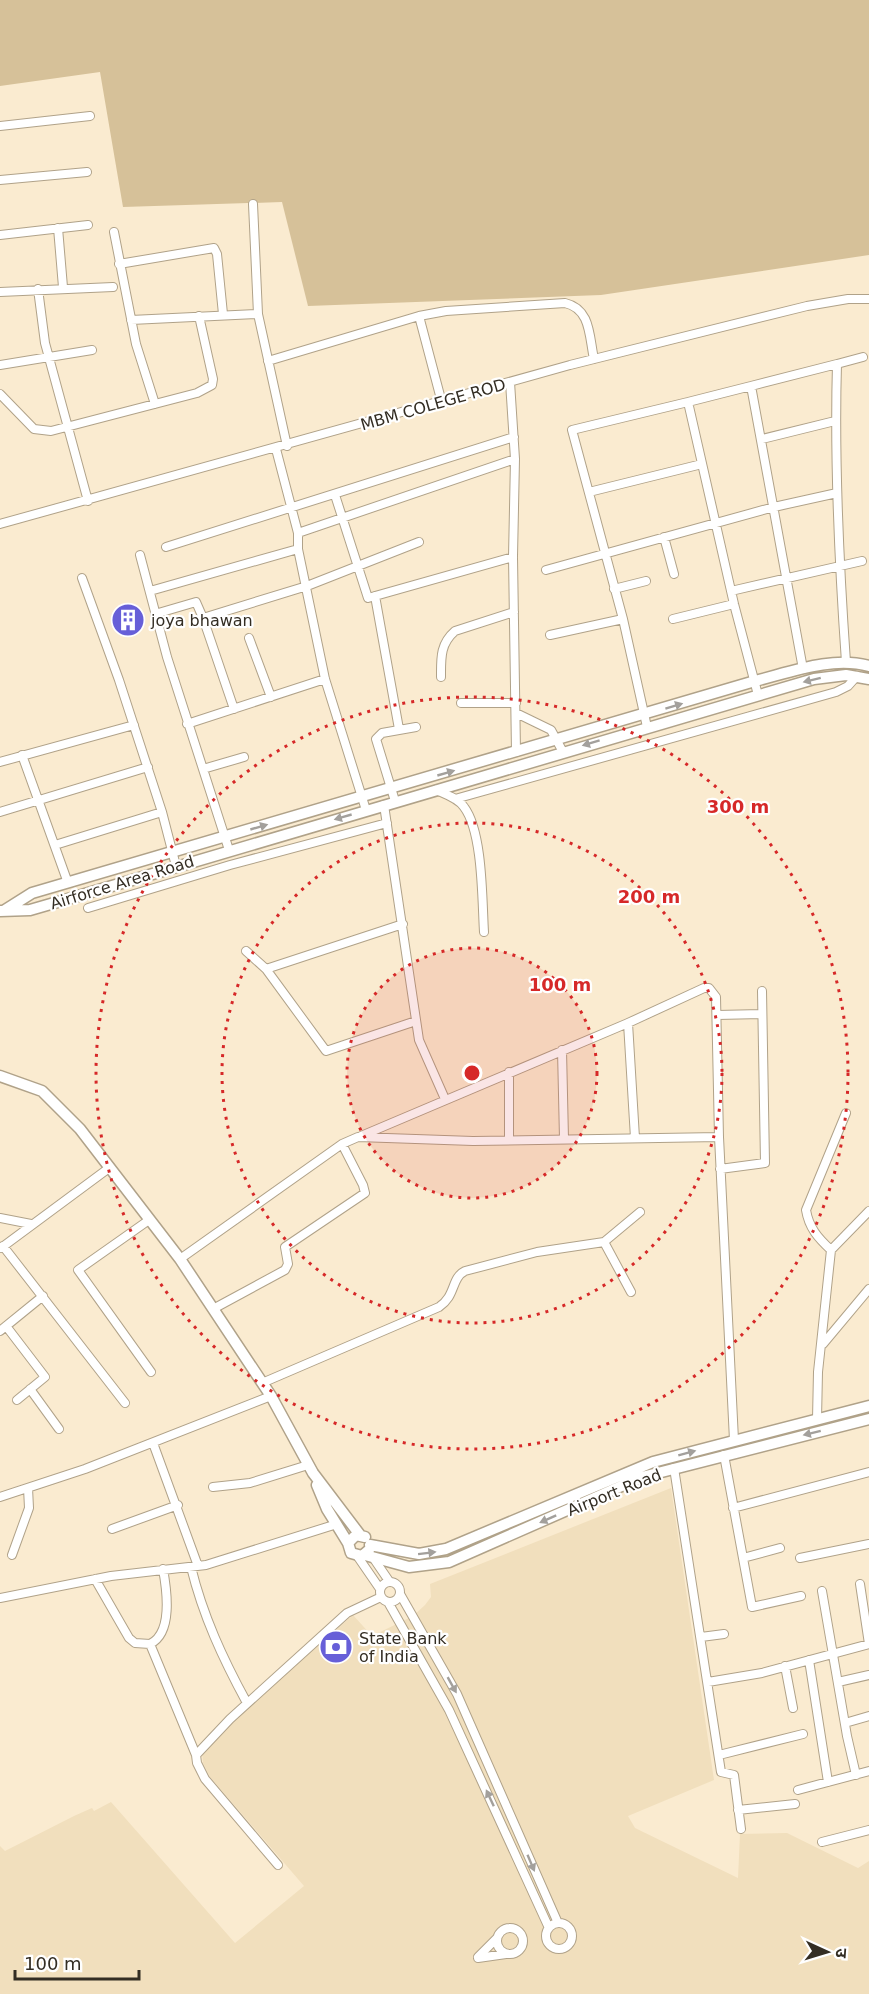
<svg xmlns="http://www.w3.org/2000/svg" width="869" height="1994" viewBox="0 0 869 1994" font-family="'DejaVu Sans','Noto Sans Devanagari',sans-serif">
	<style>
		.built { fill: #f1dfbd }
		.green { fill: #d6c199 }
		.lines { fill: none; stroke-linecap: round; stroke-linejoin: round }
		.minor-casing { stroke: #b0a289; stroke-width: 10 }
		.tertiary-casing { stroke: #b0a289; stroke-width: 13 }
		.minor { stroke: #fff; stroke-width: 8 }
		.tertiary { stroke: #fff; stroke-width: 10 }
		.oneway { fill: #a3a09c }
		.ring { fill: none; stroke: #d62828; stroke-width: 3; stroke-dasharray: 3 6 }
		.labels { text-anchor: middle; stroke-width: 4.5; stroke-linejoin: round; paint-order: stroke }
		.street-label { font-size: 16px; fill: #332d23; stroke: #fff }
		.poi-label { font-size: 16px; fill: #332d23; stroke: #fff; text-anchor: start }
		.centre { fill: #d62828; stroke: #fff; stroke-width: 3 }
		.ring-label { font-size: 18px; text-anchor: middle; font-weight: bold; fill: #d62828; stroke: #fff; stroke-width: 4.5; stroke-linejoin: round; paint-order: stroke }
	</style>
	<rect width="100%" height="100%" fill="#faebd0"/>
	<!-- built -->
	<path class="built" d="M671,1488l43,292 -86,36 7,12 103,50 2,-44 47,-1 71,35 11,-7v133h-869v-148l5,5 69,-35 18,-8 2,3 17,-9 124,141 69,-57 -94,-109 -7,-14 -1,-12 24,-24 127,-112 19,21 41,-20 12,-11 6,-8 -1,-13z"/>
	<!-- green -->
	<path class="green" d="M0,0h869v255l-268,40 -293,11 -26,-104 -159,5 -23,-135 -100,14z"/>
	<g class="lines">
		<defs>
			<path id="minor" d="M0,126l90,-10
				M0,180l87,-8
				M253,204l5,110 29,132
				M58,228l5,59
				M114,232l22,112 19,60
				M0,235l88,-10
				M119,264l95,-16 3,6 6,60
				M38,289l7,54 43,158
				M0,292l113,-5
				M419,316l23,87
				M131,320l127,-6
				M268,361l151,-45 27,-5 119,-8c26,6 24,33 29,56
				M837,364l26,-7
				M0,365l92,-15
				M510,382l5,77 -2,98 3,195
				M0,394l34,35 17,2 146,-38 15,-8 1,-6 -14,-63
				M688,402l63,-16
				M762,439l73,-18
				M276,449l22,84v16l27,130 41,131
				M589,492l113,-28
				M335,495l33,103 145,-41
				M0,524l570,-159 237,-59 41,-7h21
				M298,533l217,-74
				M664,537l10,37
				M166,547l348,-110
				M140,555l27,102 62,193
				M546,570l228,-63 63,-14
				M82,578l37,102 43,132 14,54
				M614,589l32,-8
				M150,591l148,-42
				M731,591l131,-30
				M375,596l24,133
				M155,614l41,-12 7,16
				M673,619l61,-15
				M550,635l73,-16
				M249,638l22,59
				M803,669l-52,-283 86,-22c-3,100 2,199 9,298
				M441,677c0,-19 -1,-33 14,-46l59,-19
				M461,703h55
				M234,709l-31,-91 104,-32 112,-44
				M516,713l35,17 12,22
				M187,724l138,-45
				M647,727l-24,-108 -51,-189 116,-28 46,202 24,91
				M22,755l46,128
				M0,762l134,-37
				M203,769l41,-12
				M436,790c9,4 22,8 28,17 19,25 18,93 20,125
				M455,799l381,-107 12,-6 9,-10
				M395,801l-19,-62 6,-6 34,-6
				M384,805l35,235 26,59
				M0,812l148,-45
				M55,845l107,-33
				M88,908l142,-43 157,-42
				M246,951l20,18 60,82 90,-30
				M266,969l137,-45
				M717,1015l45,-1
				M628,1023l7,115
				M562,1050l2,89
				M361,1136l267,-113 76,-35h5l7,9 3,140
				M509,1140v-68
				M720,1169l45,-6 -3,-172
				M0,1218l31,6
				M149,1220l-71,50 73,102
				M604,1242l27,50
				M3,1246l122,157
				M1,1248l108,-80
				M831,1250l38,-39
				M180,1259l162,-115 16,-7 115,4 246,-4 15,303
				M213,1309l72,-39 3,-6 -3,-17 80,-54 -2,-8 -21,-41
				M6,1326l39,51 -28,23
				M0,1331l43,-35
				M823,1344l46,-55
				M262,1383l177,-76c17,-11 12,-29 26,-36l72,-19 67,-10 36,-30
				M30,1389l29,40
				M817,1419l1,-47 13,-122c-13,-12 -22,-22 -25,-40l40,-97
				M153,1443l45,123
				M724,1455l28,152 49,-11
				M674,1468l47,304 13,3 7,54
				M213,1487l37,-4 58,-18
				M0,1497l85,-28 186,-73
				M733,1508l136,-36
				M112,1529l66,-24
				M12,1555l17,-47 -1,-20
				M358,1557l22,32
				M743,1558l37,-10
				M800,1558l69,-14
				M374,1559l15,22
				M191,1567c12,49 32,92 56,136
				M163,1569c4,22 10,64 -13,75l46,111
				M95,1579l34,59 6,5 15,1
				M380 1592a10 10 0 1 1 20 0a10 10 0 1 1-20 0Z
				M860,1584l9,60
				M822,1591l25,145 9,39
				M400,1594l57,100 101,229
				M0,1598l111,-22 95,-11 131,-41
				M388,1602l61,108 100,218
				M701,1637l23,-3
				M809,1660l19,122
				M785,1666l8,42
				M708,1682l54,-9 107,-29
				M838,1682l31,-7
				M845,1723l24,-7
				M719,1755l84,-21
				M798,1790l71,-19
				M738,1810l57,-6
				M822,1842l47,-12
				M278,1865l-73,-86 -8,-16 -1,-8 34,-36 117,-106 34,-16
				M546 1936a13 13 0 1 1 26 0a13 13 0 1 1-26 0Z
				M497 1941a13 13 0 1 1 26 0a13 13 0 1 1-26 0Z
				M478,1957l19,-19
				M478,1958l28,-4"/>
			<path id="tertiary" d="M5,910l27,-17 723,-212c36,-9 77,-25 114,-15
				M0,911l30,-1 38,-11 746,-220 32,-4 23,4
				M0,1076l42,15 38,38 100,130 91,137 42,77 47,62
				M317,1485l10,24 21,34 3,10 11,3 7,-6
				M348,1543l8,-8 9,2
				M370,1545l49,9 27,-5 207,-87 216,-56
				M365,1555l44,12 40,-5 193,-85 227,-58"/>
		</defs>
		<!-- minor casing -->
		<use href="#minor" class="minor-casing"/>
		<!-- tertiary casing -->
		<use href="#tertiary" class="tertiary-casing"/>
		<!-- minor -->
		<use href="#minor" class="minor"/>
		<!-- tertiary -->
		<use href="#tertiary" class="tertiary"/>
	</g>
	<!-- one-way arrows -->
	<defs><path id="oneway-solid" d="M-6-.8H1V-3.2L6.5 0L1 3.2V.8H-6Z" transform="scale(1.5)"/></defs>
	<g class="oneway">
		<use href="#oneway-solid" transform="translate(812 680) rotate(166)"/>
		<use href="#oneway-solid" transform="translate(674 706) rotate(-17)"/>
		<use href="#oneway-solid" transform="translate(591 743) rotate(163)"/>
		<use href="#oneway-solid" transform="translate(446 773) rotate(-16)"/>
		<use href="#oneway-solid" transform="translate(343 817) rotate(164)"/>
		<use href="#oneway-solid" transform="translate(259 827) rotate(-16)"/>
		<use href="#oneway-solid" transform="translate(812 1433) rotate(166)"/>
		<use href="#oneway-solid" transform="translate(687 1453) rotate(-15)"/>
		<use href="#oneway-solid" transform="translate(548 1519) rotate(156)"/>
		<use href="#oneway-solid" transform="translate(427 1553) rotate(-7)"/>
		<use href="#oneway-solid" transform="translate(452 1685) rotate(61)"/>
		<use href="#oneway-solid" transform="translate(490 1798) rotate(-115)"/>
		<use href="#oneway-solid" transform="translate(531 1863) rotate(67)"/>
	</g>
	<!-- distance rings -->
	<circle cx="472" cy="1073" r="125" fill="#d62828" fill-opacity=".12"/>
	<g class="ring">
		<circle cx="472" cy="1073" r="125"/>
		<circle cx="472" cy="1073" r="250"/>
		<circle cx="472" cy="1073" r="376"/>
	</g>
	<!-- icons -->
	<defs>
		<symbol id="building-disc" viewBox="-11 -11 22 22"><circle r="9.5" fill="#675fd8" stroke="#fff"/><path d="M-4-6H4V6H1V3H-1V6H-4ZM-2.5-4.3h1.7v1.8h-1.7ZM.8-4.3h1.7v1.8H.8ZM-2.5-1h1.7V.8h-1.7ZM.8-1h1.7V.8H.8Z" fill="#fff"/></symbol>
		<symbol id="bank-disc" viewBox="-11 -11 22 22"><circle r="9.5" fill="#675fd8" stroke="#fff"/><path d="M-6-4H6V4H-6ZM0-2.3a2.3 2.3 0 1 0 0 4.6a2.3 2.3 0 1 0 0-4.6Z" fill="#fff"/></symbol>
	</defs>
	<g fill-rule="evenodd">
		<use href="#building-disc" x="109" y="601" width="38" height="38"/>
		<use href="#bank-disc" x="317" y="1628" width="38" height="38"/>
	</g>
	<g class="labels">
		<!-- street labels -->
		<g class="street-label">
			<text transform="translate(433 404) rotate(-16)" y="6">MBM COLEGE ROD</text>
			<text transform="translate(122 882) rotate(-17)" y="6">Airforce Area Road</text>
			<text transform="translate(614 1492) rotate(-22)" y="6">Airport Road</text>
		</g>
		<!-- poi labels -->
		<g class="poi-label">
			<text x="151" y="626">joya bhawan</text>
			<text x="359" y="1644">State Bank<tspan x="359" dy="18">of India</tspan></text>
		</g>
	</g>
	<circle cx="472" cy="1073" r="9" class="centre"/>
	<g class="ring-label">
		<text x="738" y="813">300 m</text>
		<text x="649" y="903">200 m</text>
		<text x="560" y="991">100 m</text>
	</g>
	<!-- north arrow -->
	<g transform="translate(827 1952) rotate(94)" stroke="#ffffff" stroke-width="4.5" paint-order="stroke">
	<path d="M0-4.5L10 22L0 15L-10 22Z" fill="#332d23"/>
	<text y="-9" font-size="16" font-weight="bold" text-anchor="middle" fill="#332d23">उ</text>
	</g>
	<!-- scale -->
	<path d="M15 1970v9h124v-9" fill="none" stroke="#332d23" stroke-width="3"/>
	<text x="24" y="1970" font-size="18" fill="#332d23" stroke="#ffffff" stroke-width="4.5" paint-order="stroke">100 m</text>
</svg>
